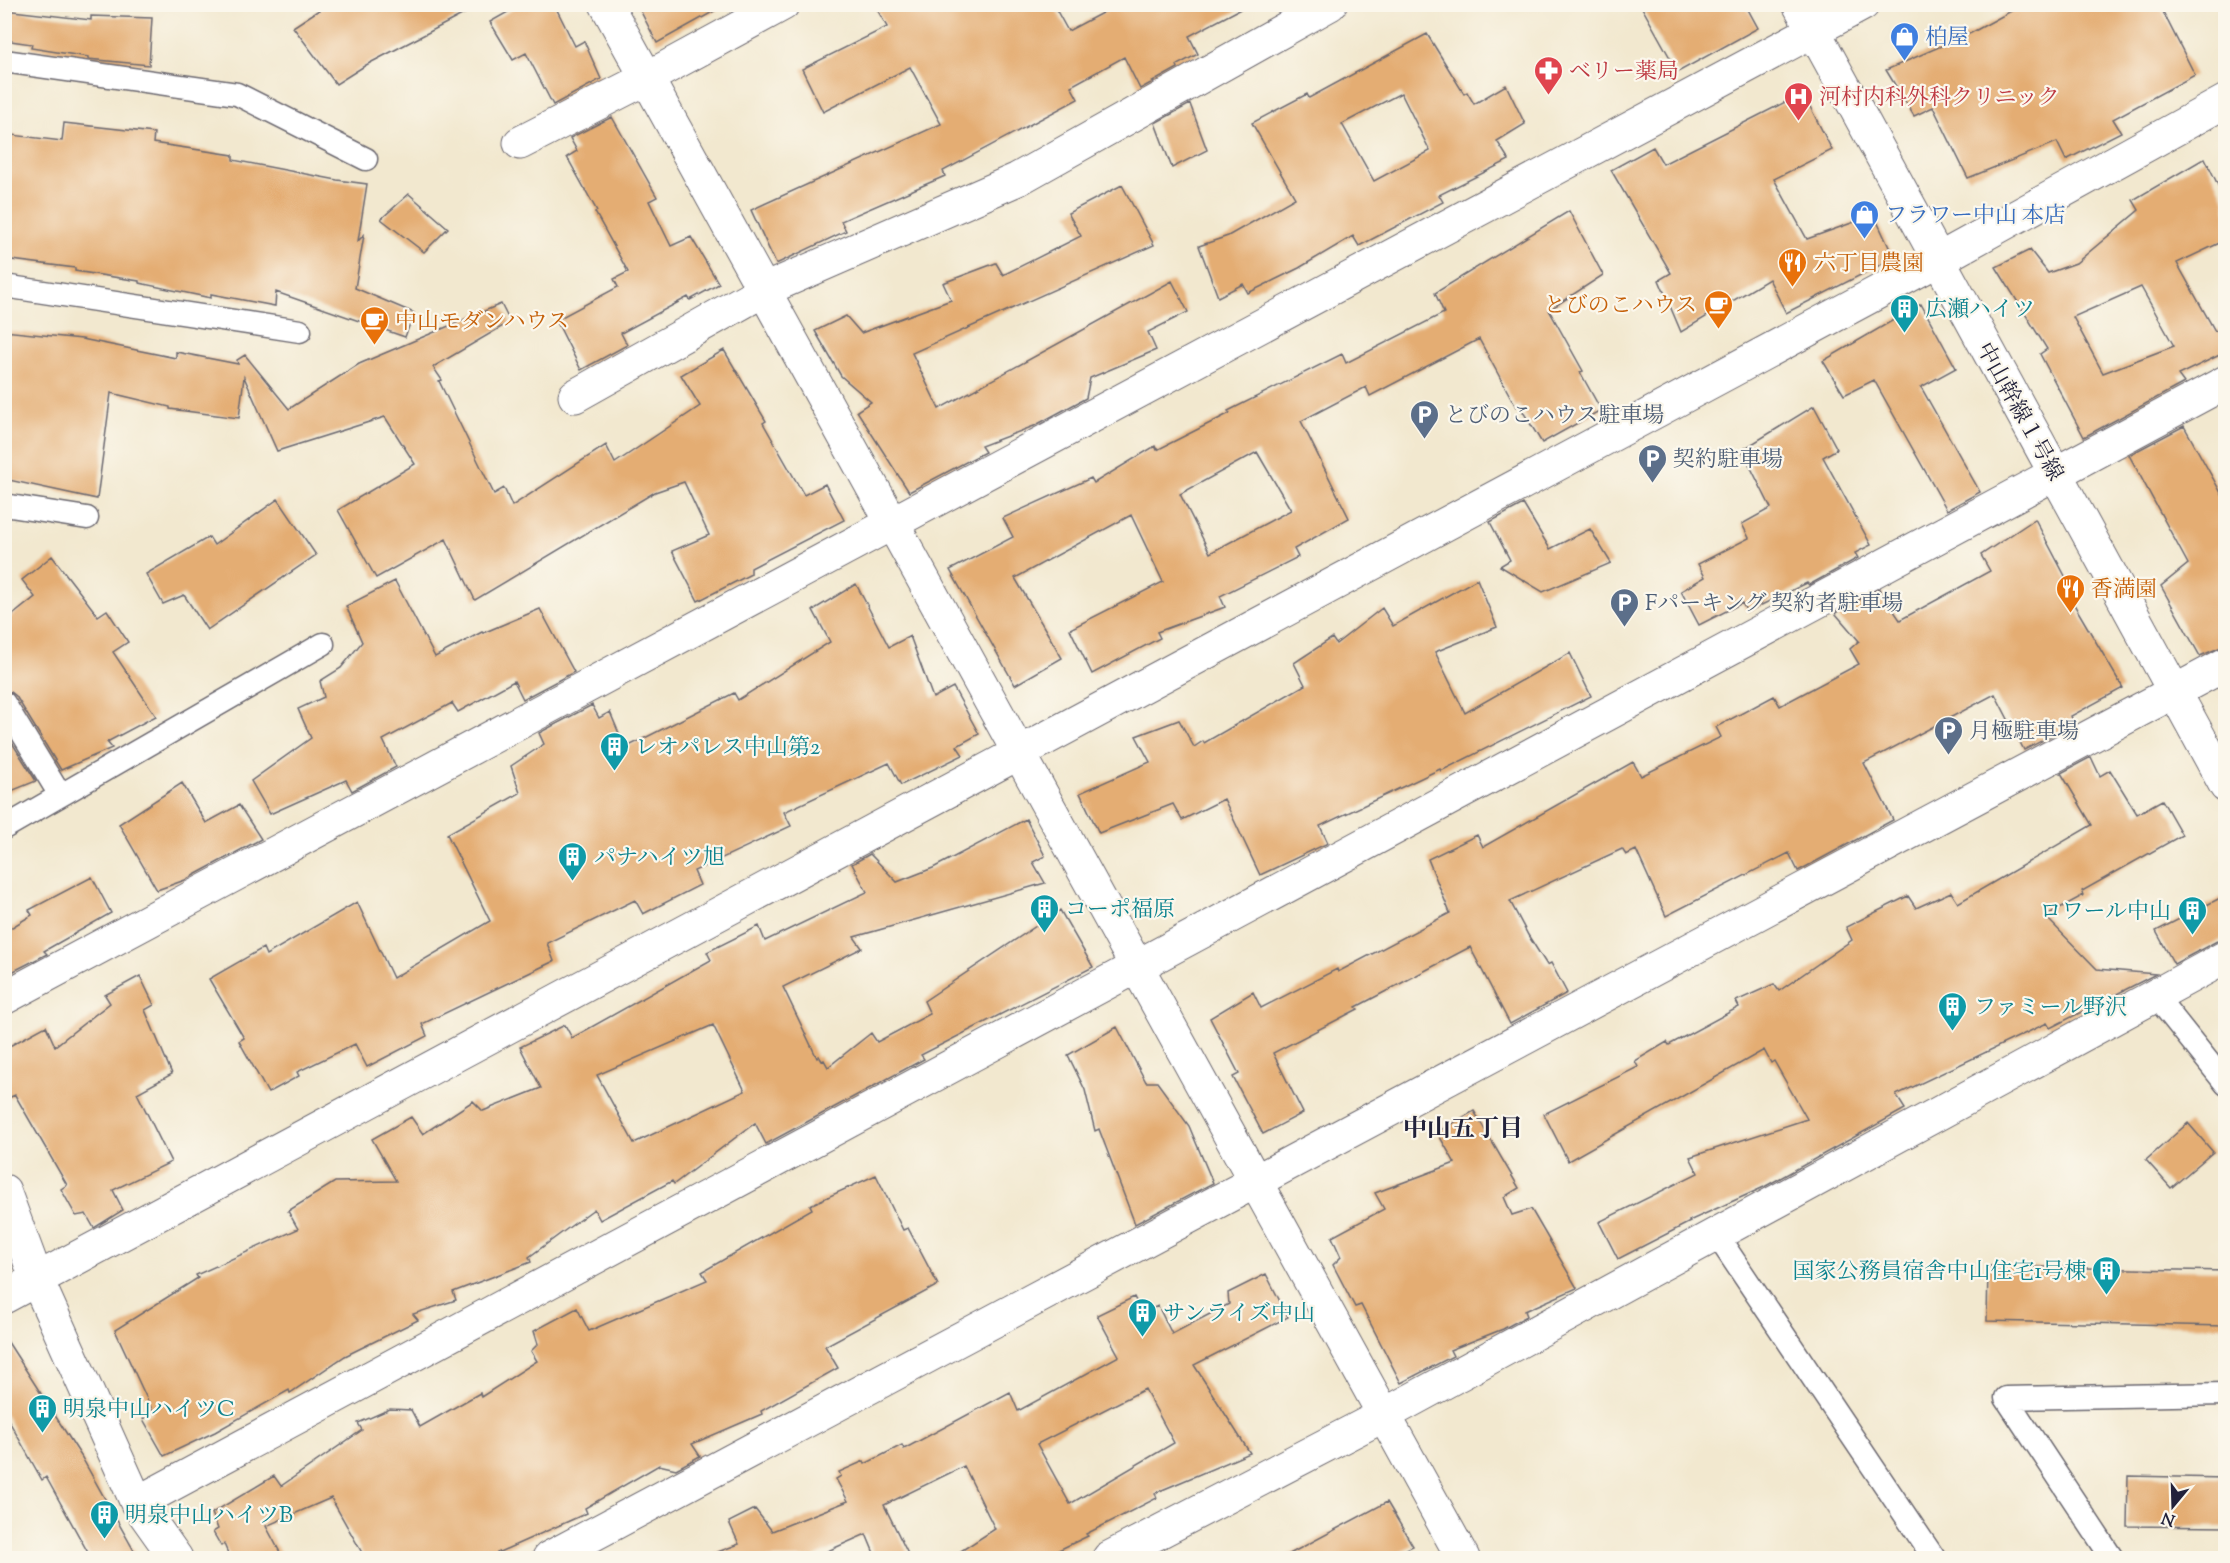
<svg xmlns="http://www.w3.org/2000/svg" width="2230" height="1563" viewBox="0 0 2230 1563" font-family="'Sorts Mill Goudy','Noto Serif JP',serif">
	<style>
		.building { fill: #e4ad73; fill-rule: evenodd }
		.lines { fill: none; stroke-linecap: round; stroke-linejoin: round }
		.lane-casing { stroke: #6b676f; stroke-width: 25 }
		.street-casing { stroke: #6b676f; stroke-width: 35 }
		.secondary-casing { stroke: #6b676f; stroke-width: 35 }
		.lane { stroke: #fff; stroke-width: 22 }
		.street { stroke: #fff; stroke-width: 33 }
		.secondary { stroke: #fff; stroke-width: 33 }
		.labels { text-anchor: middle; stroke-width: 4.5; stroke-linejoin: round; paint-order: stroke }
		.shop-label { font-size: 22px; fill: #366cbe; stroke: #fbf7ec; text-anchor: start }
		.health-label { font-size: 22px; fill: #be3a42; stroke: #fbf7ec; text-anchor: start }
		.food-label { font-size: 22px; fill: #c56008; stroke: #fbf7ec; text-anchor: start }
		.culture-label { font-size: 22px; fill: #0d838f; stroke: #fbf7ec; text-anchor: start }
		.street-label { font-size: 22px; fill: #22223b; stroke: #fbf7ec }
		.service-label { font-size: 22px; fill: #4e5e75; stroke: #fbf7ec; text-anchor: start }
		.neighbourhood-label { font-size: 24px; font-weight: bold; fill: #22223b; stroke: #fbf7ec }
	</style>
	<rect width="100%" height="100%" fill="#fbf7ec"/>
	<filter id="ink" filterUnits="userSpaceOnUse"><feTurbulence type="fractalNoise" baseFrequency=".0167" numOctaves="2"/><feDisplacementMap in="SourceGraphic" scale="12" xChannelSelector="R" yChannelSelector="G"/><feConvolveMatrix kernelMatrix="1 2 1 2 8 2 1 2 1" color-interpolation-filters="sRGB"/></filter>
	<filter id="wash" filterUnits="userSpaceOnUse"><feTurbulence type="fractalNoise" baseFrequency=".008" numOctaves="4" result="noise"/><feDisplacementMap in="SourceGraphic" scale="24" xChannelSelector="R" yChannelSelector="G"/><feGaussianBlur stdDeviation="1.35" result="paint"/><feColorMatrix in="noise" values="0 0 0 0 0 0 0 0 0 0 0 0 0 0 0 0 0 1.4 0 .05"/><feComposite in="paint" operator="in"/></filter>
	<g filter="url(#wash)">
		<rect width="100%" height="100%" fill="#f2e8cf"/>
		<g id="blocks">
			<!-- building -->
			<path class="building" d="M328,4h155l-117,61 -30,19 -43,-57z
				M522,4h32l21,42 9,-5 17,38 -48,26 -27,-52 -13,7 -23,-38z
				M637,4h90l-70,39z
				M874,4h179l15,27 51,-27h131l-61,32 9,18 -21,11 1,3 -38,21 -16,-32 -53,29 7,13 -135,72 2,5 -104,45 5,10 -70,33 -25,-54 190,-86 -31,-57 -87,45 -21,-43 85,-42z
				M1640,4h105l13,24 -80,44z
				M2024,4h135l36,71 -82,44 8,13 -55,28 -9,-18 -89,36 -35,-71 -19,9 -28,-46 85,-37z
				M4,10l87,10v-4l61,2 -3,47 -61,-6v-2l-57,-9 1,-4 -28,-4z
				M1427,34l37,60 3,-2 7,12 32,-19 19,39 -28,17 12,19 -70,35 4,7 -84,44 -6,-10 -54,32 -51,25 -5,-9 -25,13 -19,-51 29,-10 67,-38 -43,-75 55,-29 2,4zM1401,93l29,58 -56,30 -32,-57z
				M1803,93l29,57 -58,29 33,60 67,-24 20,43 -108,55 -17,-34 -88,53 -22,-52 12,-7 -60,-103 42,-23 10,17z
				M1190,104l17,46 -35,18 -17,-45z
				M612,117l45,80 -8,4 22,45 20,-9 28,47 -29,16 -2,-3 -67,36 6,12 -46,25 -25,-50 62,-33 -4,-8 14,-7 -33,-60 2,-1 -30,-54 10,-6 -7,-13z
				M64,123l90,10 -1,10 80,12v5l104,20 30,4 -9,57 6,-6 -9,53 59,25 -9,24 -129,-45 -1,14 -64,-12v4l-72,-15v-2l-64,-10v-3l-71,-9v-125l58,7z
				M2205,158l21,44v38l-49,23 38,68 10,-4 1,25 -48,23 6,8 -100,54 -44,-83 7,-5 -51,-82 34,-17 18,23 28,-10 63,-53 -6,-10zM2141,287l33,59 -71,27 -30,-56z
				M1122,185l32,60 -242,108 27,56 233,-128 16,31 -40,20 8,18 -66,28 -4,20 -52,28 -53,20 4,6 -76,40 -52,-81 14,-9 -30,-26 -26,-45 31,-15 15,17 90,-33 -8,-17 53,-20 7,12 78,-39 -13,-23z
				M409,194l39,34 -24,24 -43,-33z
				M1569,211l34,64 -54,35 34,61 -3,1 21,38 -59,33 -23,-38 -3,2 -37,-68 -109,57 -4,-9 -65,34 48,97 -55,31 4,8 -78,39 5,11 -68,25 3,6 -68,36 -22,-45 93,-47 -32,-67 -116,63 47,80 -47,27 -65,-115 63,-33 -10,-19 88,-40 3,5 61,-37 2,4 73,-37 -2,-2 114,-57 4,9 98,-50 -9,-20zM1257,452l34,58 -81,43 -30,-59z
				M501,304l9,18 -77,45 9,13 -3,1 55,113 10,-6 8,18 94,-61 9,18 85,-57 -19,-31 43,-25 42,71 -3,2 41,72 21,-11 19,36 -93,48v6l-53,27 -26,-50 37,-16 -25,-53 -29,10 -180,108 -29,-61 -70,39 -38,-68 77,-46 -30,-47 -108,34 -33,-74 -5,41 -69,-9v-2l-59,-14 -14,106 -93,-20v-148l78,8 94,19v-6l62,12 -1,-4 8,-5 44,54 70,-45z
				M1921,304l35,64 -35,19 59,105 -33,18 -73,-130 -30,15 -21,-34z
				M1814,406l23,43 -14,8 48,88 -16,8 3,5 -49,27 -2,-2 -60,29 -5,-9 -43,22 -18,-34 24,-14 -7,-13 51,-26 -7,-14 29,-16 -29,-58z
				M2184,426l42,76v143l-26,11 -39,-70 27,-22 -59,-109z
				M278,499l38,56 -109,75 -23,-35 -21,9 -17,-30 63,-37 5,8z
				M1523,504l27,45 40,-20 21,34 -68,29 -43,-26 10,-6 -20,-38z
				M2035,519l39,74 -5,3 54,92 -52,28 3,8 -50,26 -29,-56 -131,69 29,57 -95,51 -9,-18 -123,63 -30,-66 -10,5 -4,-6 -112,52 18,34 19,30 4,-2 16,30 -57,31 -40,-77 -114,60 2,2 -85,44 30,60 -40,21 -30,-57 6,-3 -29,-56 43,-26 8,16 76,-39 1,3 112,-59 -22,-54 49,-24 6,12 150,-85 8,14 80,-39 -5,-10 58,-31 6,10 79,-42 -9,-15 9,-8 -24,-28 44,-24 21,31 90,-49 -9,-16z
				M52,556l46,60 9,-6 21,32 -15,10 43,64 -49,26 5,6 -51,22 -45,-74 -5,-4 -7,-2v-68l31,-25 -13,-17z
				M1477,579l20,48 -62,25 30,61 105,-60 21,43 -150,75 -1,-2 -120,57 8,17 -68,32 -36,-76 -42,21 -9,-16 -74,29 -19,-40 70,-31 -14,-26 43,-16 15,27 9,-6 1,2 101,-58 -11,-22 38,-25 4,6 46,-36 11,18z
				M395,581l40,76 47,-25 1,1 57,-24 34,63 -51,27 -9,-18 -56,31 -6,-9 -69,37 13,27 -44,24 -6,-11 -76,34 -19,-33 60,-43 -13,-29 26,-12 -4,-16 21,-13 21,-26 -16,-36z
				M856,584l33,63 21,-11 23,62 20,-11 26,47 -22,12 6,9 -62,30 -12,-22 -105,49 7,14 -97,45 6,14 -57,29 -8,-14 -88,43 7,18 -132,63 5,12 -60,31 -12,-23 -58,28 2,4 -31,17 -29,-52 5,-3 -35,-59 54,-31 3,7 91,-53 36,76 97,-57 -43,-87 73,-41 -9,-27 33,-22 -5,-11 53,-28 7,13 11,-6 15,36 109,-55 4,7 92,-58 -17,-32z
				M4,730l32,51 -32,13z
				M2091,757l9,19 10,-6 27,44 25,-14 20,35 -100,56 2,4 -39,21 52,53 59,5 -106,54 -3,-5 -151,72 9,14 -141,78 -75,34 1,1 -72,37 -19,-37 99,-49 -8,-16 117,-38 -33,-58 -3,2 -7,-13 -196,111 -24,-47 94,-47 -3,-6 32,-19 2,3 70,-38 -3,-6 38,-17 5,7 73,-51 -6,-13 62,-31 8,12 35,-16 7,11 134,-78 -31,-52z
				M182,783l24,40 33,-18 22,34 -76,41 -28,10 -38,-66z
				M1026,819l19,37 -12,6 12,21 -191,54 8,11 -79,39 34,71 2,-2 3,5 2,-1 4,7 43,-34 6,9 53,-28 -6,-13 136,-91 33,57 -172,88 3,4 -158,85 -11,-21 -81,61 -2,-3 -72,39 -6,-11 -65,48 2,5 -78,30 3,8 -43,14 5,6 -73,36 -55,37 -1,-3 -74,42 -51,24 -21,-37 10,-7 -38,-82 83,-52 -2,-3 102,-46 -10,-18 47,-29 61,-1 -24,-42 39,-22 12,17 50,-33 10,10 58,-23 -21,-41 45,-22 7,13 139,-78 -4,-8 52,-26 6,15 102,-49 -15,-28 18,-10 27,28 36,-14zM713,1025l32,66 -111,52 -37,-68z
				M92,877l19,36 -67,38 3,3 -43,22v-44l28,-17 -3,-5z
				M2226,895v43l-9,3 -43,23 -18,-33z
				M140,976l14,29 -9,5 27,64 -35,19 34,69 -58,28 10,20 -29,18 -8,-14 -10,2 -15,-27 6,-4 -52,-90 -11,5v-51l42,-23 9,20 55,-43 -5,-8z
				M1117,1027l29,55h11l32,44 24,57 -78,41 -36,-95 -4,2 -10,-41 -17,-35z
				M1474,1111l45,77 -15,9 8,18 19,-6 46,79 -52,23 2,5 -24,13 -53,21 3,6 -52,27 -40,-78 -6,2 -22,-42 8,-8 -9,-20 52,-28 -9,-16 80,-30 -18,-31z
				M2188,1123l25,29 -42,36 -25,-28z
				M876,1175l27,55 5,-2 30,57 -113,61 13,22 -77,43 1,3 -70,30 8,12 -24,13 -17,-4 -74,43 2,5 -101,45h-121l-34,-60 -65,28 17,32h-53l-6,-14 -3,2 -8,-14 5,-3 -6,-16 62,-37 7,10 81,-56 -4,-7 32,-14 21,1 9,17 60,-34 1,4 56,-36 -6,-10 7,-7 -4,-13 43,-23 12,23 118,-51 -5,-8 110,-63 -2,-4z
				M1988,1266l238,5v55l-239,-5z
				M1266,1274l22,43 -94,48 56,88 -95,40 2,5 -71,36 2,2 -46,22h-92l45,-29 -31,-63 -80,39 26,53h-34l-10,-24 -54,24h-105v-2l32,-12 -10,-22 26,-13 17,22 76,-30 -12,-22 5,-3 -2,-4 25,-11 1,3 37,-19 2,4 106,-57 8,19 101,-55 -22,-41 37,-18 8,16 16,-7 14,28 57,-30 -1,-11zM1145,1389l29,54 -104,61 -33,-60z
				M4,1336l77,120 57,102h-47l-45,-81 -4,3 -38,-68z
				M2128,1476l98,2v49l-99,-1z
				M1387,1502l26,44 -25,12h-106z"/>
		</g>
	</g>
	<g filter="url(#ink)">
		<use href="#blocks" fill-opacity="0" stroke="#6b676f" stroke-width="1.5"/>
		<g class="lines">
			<defs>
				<path id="lane" d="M4,61l233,33 129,65
					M4,286l296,45
					M4,505l83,13
					M4,703l56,92
					M4,828l319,-184
					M2155,995l71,89
					M1716,1234l218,324
					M2112,1558l-106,-160 220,-4"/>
				<path id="street" d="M606,4l857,1554
					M520,143l127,-65 136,-74
					M575,396l189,-106 254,-111 312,-175
					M4,998l1859,-994
					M4,1191l33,89 100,223 39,55
					M4,1297l1934,-1037 288,-159
					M137,1503l2089,-1121
					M549,1558l1677,-894
					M1109,1558l275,-143 842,-458"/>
				<path id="secondary" d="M1799,4l427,782"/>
			</defs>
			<!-- lane casing -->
			<use href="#lane" class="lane-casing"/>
			<!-- street casing -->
			<use href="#street" class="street-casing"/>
			<!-- secondary casing -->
			<use href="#secondary" class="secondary-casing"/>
			<!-- lane -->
			<use href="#lane" class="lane"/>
			<!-- street -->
			<use href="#street" class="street"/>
			<!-- secondary -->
			<use href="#secondary" class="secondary"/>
		</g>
	</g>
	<!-- icons -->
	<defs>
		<symbol id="shop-pin" viewBox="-11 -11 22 30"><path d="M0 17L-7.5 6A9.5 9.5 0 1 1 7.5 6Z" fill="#3f7fe0" stroke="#fbf7ec"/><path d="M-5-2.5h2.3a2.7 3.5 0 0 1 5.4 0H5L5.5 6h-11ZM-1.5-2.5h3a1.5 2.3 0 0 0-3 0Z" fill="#fff"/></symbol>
		<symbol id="pharmacy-pin" viewBox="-11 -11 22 30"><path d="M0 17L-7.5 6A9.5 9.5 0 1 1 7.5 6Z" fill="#e0444e" stroke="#fbf7ec"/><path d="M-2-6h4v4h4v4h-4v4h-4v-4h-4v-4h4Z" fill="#fff"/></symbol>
		<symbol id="hospital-pin" viewBox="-11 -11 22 30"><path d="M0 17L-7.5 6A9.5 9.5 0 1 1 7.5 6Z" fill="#e0444e" stroke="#fbf7ec"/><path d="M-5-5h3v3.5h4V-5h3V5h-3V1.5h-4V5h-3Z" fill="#fff"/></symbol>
		<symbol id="restaurant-pin" viewBox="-11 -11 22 30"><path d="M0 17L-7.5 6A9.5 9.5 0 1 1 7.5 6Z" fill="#e8710a" stroke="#fbf7ec"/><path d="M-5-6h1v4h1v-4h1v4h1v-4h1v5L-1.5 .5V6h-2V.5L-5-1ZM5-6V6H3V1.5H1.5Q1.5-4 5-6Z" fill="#fff"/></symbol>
		<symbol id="cafe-pin" viewBox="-11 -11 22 30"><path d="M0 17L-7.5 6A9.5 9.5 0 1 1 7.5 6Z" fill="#e8710a" stroke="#fbf7ec"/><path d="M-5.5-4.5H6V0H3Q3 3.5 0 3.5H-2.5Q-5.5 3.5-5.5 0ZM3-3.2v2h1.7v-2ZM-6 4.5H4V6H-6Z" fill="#fff"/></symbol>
		<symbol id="building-pin" viewBox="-11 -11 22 30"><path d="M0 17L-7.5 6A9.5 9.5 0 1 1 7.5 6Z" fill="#0f9aa8" stroke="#fbf7ec"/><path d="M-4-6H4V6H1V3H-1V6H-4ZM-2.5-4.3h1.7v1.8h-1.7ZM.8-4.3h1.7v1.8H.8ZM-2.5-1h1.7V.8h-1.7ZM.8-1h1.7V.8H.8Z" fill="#fff"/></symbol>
		<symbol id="parking-pin" viewBox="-11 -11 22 30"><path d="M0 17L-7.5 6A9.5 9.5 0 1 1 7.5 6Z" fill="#5c6f8a" stroke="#fbf7ec"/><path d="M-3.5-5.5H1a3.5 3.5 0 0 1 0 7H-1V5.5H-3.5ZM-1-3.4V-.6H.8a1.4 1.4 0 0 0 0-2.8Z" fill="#fff"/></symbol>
	</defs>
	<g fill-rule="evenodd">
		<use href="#shop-pin" x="1888" y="20" width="33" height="45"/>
		<use href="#pharmacy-pin" x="1532" y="54" width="33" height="45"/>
		<use href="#hospital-pin" x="1782" y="80" width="33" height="45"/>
		<use href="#shop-pin" x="1848" y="198" width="33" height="45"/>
		<use href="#restaurant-pin" x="1776" y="246" width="33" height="45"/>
		<use href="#cafe-pin" x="1702" y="288" width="33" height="45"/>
		<use href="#building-pin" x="1888" y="292" width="33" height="45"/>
		<use href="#cafe-pin" x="358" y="304" width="33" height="45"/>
		<use href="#parking-pin" x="1408" y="398" width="33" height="45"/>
		<use href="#parking-pin" x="1636" y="442" width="33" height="45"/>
		<use href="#restaurant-pin" x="2054" y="572" width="33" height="45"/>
		<use href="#parking-pin" x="1608" y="586" width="33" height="45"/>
		<use href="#parking-pin" x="1932" y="714" width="33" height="45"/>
		<use href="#building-pin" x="598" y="730" width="33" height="45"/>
		<use href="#building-pin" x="556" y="840" width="33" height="45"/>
		<use href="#building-pin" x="1028" y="892" width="33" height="45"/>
		<use href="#building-pin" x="2176" y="894" width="33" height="45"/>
		<use href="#building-pin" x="1936" y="990" width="33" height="45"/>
		<use href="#building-pin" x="2090" y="1254" width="33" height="45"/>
		<use href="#building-pin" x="1126" y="1296" width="33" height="45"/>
		<use href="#building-pin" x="26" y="1392" width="33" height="45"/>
		<use href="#building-pin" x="88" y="1498" width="33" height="45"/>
	</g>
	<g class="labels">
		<!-- shop labels -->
		<g class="shop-label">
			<text x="1925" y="44">柏屋</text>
			<text x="1885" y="222">フラワー中山 本店</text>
		</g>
		<!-- health labels -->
		<g class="health-label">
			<text x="1569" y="78">ベリー薬局</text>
			<text x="1819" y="104">河村内科外科クリニック</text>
		</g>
		<!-- food labels -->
		<g class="food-label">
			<text x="1814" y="270">六丁目農園</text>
			<text x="1697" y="312" text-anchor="end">とびのこハウス</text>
			<text x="395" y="328">中山モダンハウス</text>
			<text x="2091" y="596">香満園</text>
		</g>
		<!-- culture labels -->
		<g class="culture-label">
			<text x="1925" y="316">広瀬ハイツ</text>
			<text x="635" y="754">レオパレス中山第2</text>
			<text x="594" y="864">パナハイツ旭</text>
			<text x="1065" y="916">コーポ福原</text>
			<text x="2171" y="918" text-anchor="end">ロワール中山</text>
			<text x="1974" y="1014">ファミール野沢</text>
			<text x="2086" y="1278" text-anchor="end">国家公務員宿舎中山住宅1号棟</text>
			<text x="1163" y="1320">サンライズ中山</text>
			<text x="63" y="1416">明泉中山ハイツC</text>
			<text x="125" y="1522">明泉中山ハイツB</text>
		</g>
		<!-- street labels -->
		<g class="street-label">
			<text transform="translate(2021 411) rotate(61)" y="8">中山幹線１号線</text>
		</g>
		<!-- service labels -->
		<g class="service-label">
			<text x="1445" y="422">とびのこハウス駐車場</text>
			<text x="1673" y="466">契約駐車場</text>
			<text x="1645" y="610">Fパーキング 契約者駐車場</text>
			<text x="1969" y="738">月極駐車場</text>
		</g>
		<!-- neighbourhood labels -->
		<g class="neighbourhood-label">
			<text x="1463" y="1136">中山五丁目</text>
		</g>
	</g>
	<!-- margin -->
	<rect width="2230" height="1563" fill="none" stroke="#fbf7ec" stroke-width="24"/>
	<!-- north arrow -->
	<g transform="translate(2173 1506) rotate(199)" stroke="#fbf7ec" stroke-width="4.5" paint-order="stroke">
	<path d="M0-4.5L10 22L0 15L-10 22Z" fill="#22223b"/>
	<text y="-9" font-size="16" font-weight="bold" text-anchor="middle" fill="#22223b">N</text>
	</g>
</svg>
